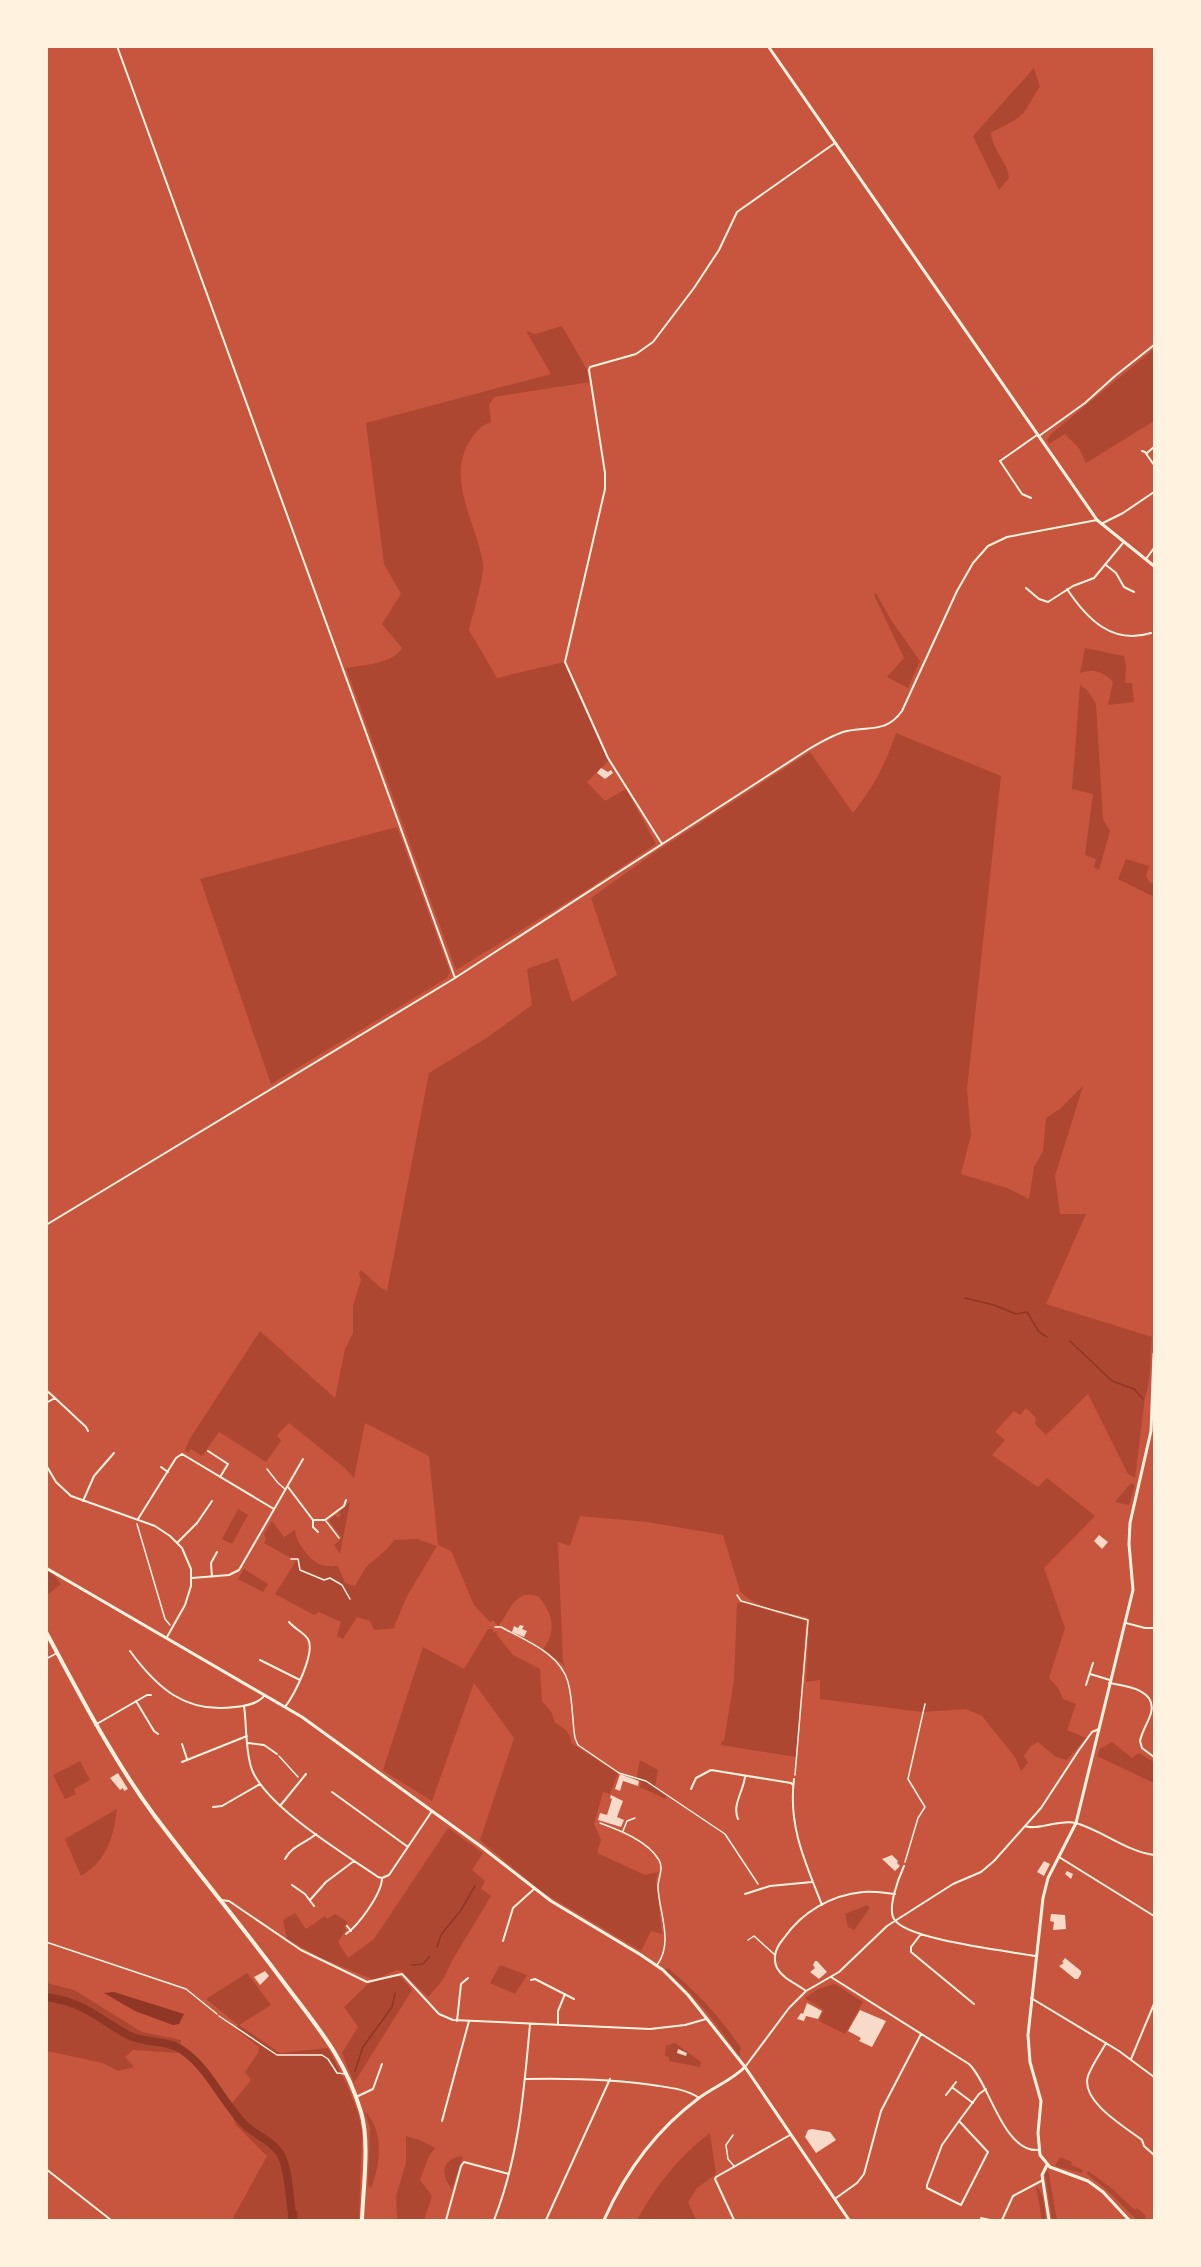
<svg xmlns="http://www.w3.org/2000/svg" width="1201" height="2267" viewBox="0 0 1201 2267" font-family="'Source Serif 4',serif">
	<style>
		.green { fill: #ae4732 }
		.water { fill: #8f3625 }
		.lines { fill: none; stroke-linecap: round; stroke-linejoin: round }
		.stream { stroke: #8f3625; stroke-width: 1.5 }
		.river { stroke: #8f3625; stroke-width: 8 }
		.building { fill: #f7dbc8 }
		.path { stroke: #fff3e0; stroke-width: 1.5 }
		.service { stroke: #fff3e0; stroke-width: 1.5 }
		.minor { stroke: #fff3e0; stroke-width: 2 }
		.tertiary { stroke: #fff3e0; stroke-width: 3 }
		.secondary { stroke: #fff3e0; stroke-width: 4 }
	</style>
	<rect width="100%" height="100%" fill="#c8553d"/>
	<!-- green -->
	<path class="green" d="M1034,68l6,19c-7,8 -9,17 -16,25 -8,10 -23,14 -33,21 1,17 17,29 18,45l-10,12 -26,-54z
		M562,326l24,42 4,14 -96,15 -5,8 2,17c-9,3 -14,8 -20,17 -26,39 5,83 12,124 2,12 -11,53 -14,67l28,48 67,-16 44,99 -21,21 18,19 21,-12 30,55 -71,47 -129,79 -110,-302c17,-3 47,-4 56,-20l-20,-24 19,-30 -17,-30 -18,-141 185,-49 -25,-43 9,3z
		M1154,349v72l-68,42 -7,-15 -14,-14 -16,10 -2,-4 4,-6z
		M876,593l15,27 29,41 -12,27 -21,-11 17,-19 -30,-63z
		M1085,648l39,8 2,11 -1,16h7l2,19 -26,3 5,-23c-11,-11 -18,-13 -33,-9z
		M1080,685l8,6 8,13 7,115 7,12 -11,39 -5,-3 2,-8 -11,-4 8,-61 -21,-5z
		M896,733l105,43 -34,313 4,46 -10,39 46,14 22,11 5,-32 9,-16 3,-33 14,-9 23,-23 -28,90 5,38h26l-40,90 106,33c-3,18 0,44 -7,60l-10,81 -7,-4 -40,-80 -42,41 -11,-11 1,-6 -10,-10 -6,7 -6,-4 -19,21 10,8 -13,15 46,32 9,-9 48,38 -51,52 21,60 -16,50 9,10 5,11 13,5 -9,26 19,8 -19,22 -11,-3 -18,-15 -7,4 -7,10 4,7 -7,8 -6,-14 -33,-41 -16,-7 -44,3 -102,-13v-19l-14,2 3,-63 -2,-2c-23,-5 -51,-8 -67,-26l-17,-56 -76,-13 -67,-6 -10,30 -12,-4 5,120 2,4 -22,-17c14,-18 10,-35 -4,-52 -25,-10 -30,17 -41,29l-5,-6 -3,2 -16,-17 -23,-54 -13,-6 -9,-89 -64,-33 -11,55 -8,-9 -57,-46 -12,12 4,6 -15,21 -47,-30 -17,24 -11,-7 -3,4 -3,-3 4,-10 71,-109 75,67 10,-49 8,-16v-27l8,-26 -2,-7 2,-3 20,18 6,3 42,-218 59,-36 44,-32 -5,-36 31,-11 14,44 45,-27 -26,-77 63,-45 156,-101 43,61c21,-27 32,-48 43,-80z
		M397,827l53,145 -3,6 -176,106 -71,-205z
		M1126,859l23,7 -3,10 4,7h4v14l-36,-18z
		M1131,1483l4,2 -6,20 -14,-3z
		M350,1502l-10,52 -6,-9 8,-7 -13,-17 6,-6 3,3 3,-3 -2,-3z
		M238,1509l10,6 -16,29 -10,-5z
		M272,1521l12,16 11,-7c0,11 14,29 24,34 5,3 14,2 19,2l7,17 10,3 11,-19 21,-18 7,-9 23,-1 20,7 -30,50 -13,31 2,1 -22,2 -4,-9 -13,-4 -14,22 -6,-3 4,-14 -22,-10 -5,3 -39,-21 21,-33 -32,-18 2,-3 -2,-6z
		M244,1569l24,15 -5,8 -25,-13z
		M47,1570l7,5 7,9 -14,11z
		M743,1602l33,11 30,7 -10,137 -75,-12v-3l3,-1 10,-61 3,-77z
		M488,1629h5v4l3,-2 1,4 16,20 27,14 2,32 10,12 3,10c9,5 16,9 16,20l47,30 -8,21 -7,-2 -9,32 7,16 -4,13 48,22 13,-3 -2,8 6,54 -11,-3 -10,20 -99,-59 -62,-52 34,-102 -40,-55 -42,118c-17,-11 -32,-19 -49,-31l40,-123 41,22z
		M1112,1742l20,16 7,-5 15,9v21l-57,-27 3,-7z
		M640,1760l18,10 -3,17 12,9 -2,3 -25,-12 1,-5 -5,-2z
		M80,1761l10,19 -16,9 2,5 -11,5 -12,-24z
		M117,1809c-4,30 -10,51 -36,67l-16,-37z
		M448,1828l35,25 -11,17 13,11 -4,8 10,7 -38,63 -10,21 -15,17 -27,-26 -4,-1 -23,10 -55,-23 -32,-18 -4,-19 12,-7 11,16 19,-13 2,3 8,-5 13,8 -4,4 2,4 -8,12 10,16 26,-19z
		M867,1905l3,3 -16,22 -6,-3 -3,-13z
		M500,1965l27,10 -12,19 -25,-11z
		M668,1968c29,24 52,49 73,80l-2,8c-21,-30 -45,-64 -75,-86z
		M247,1973l24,32 -32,20 41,28 48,-5 19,37 10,25 5,21 -3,89h-123l-3,-2 34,-62 -31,-31 -7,-18 22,-27 -6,-8 13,-19 1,-6 -22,-17 1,-5 -32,-26z
		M396,1975l6,3 10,12 -58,93 -12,-30 16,-26 -14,-20 24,-23z
		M47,1983l27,7 68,42 39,8 -2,13 -46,-3 -8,7 9,10 -16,4 -15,-8 -56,-12z
		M835,1984l28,18 -18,32 -26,-13 5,-11 -19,-12 13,-9z
		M675,2043l26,19 -1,5 -31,-6v-4l-4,-1 1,-10z
		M365,2111c19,21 16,52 6,77l-3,-3 2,-57z
		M710,2133l6,41 -19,14 -9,14 8,18h-59c18,-33 42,-64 73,-87z
		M406,2136l16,5 13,7 -6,8 -9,24 12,16 -8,24 -27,-1 -1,-23 10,-33z
		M463,2156l-11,32v1c-12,-15 -11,-30 11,-33z
		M1060,2157l12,5 -1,3 12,5 -1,3 -27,-7z
		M1048,2170l9,50h-5l-7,-46z
		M1088,2171l22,16 25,23 2,-2 8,7 1,5h-9l-29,-29 -21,-17z
		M1036,2186c9,7 8,24 10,34h-4z"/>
	<!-- water -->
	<path class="water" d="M114,1992l70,22 -5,10 -6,1 -38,-14 -31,-18z"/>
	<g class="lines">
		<!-- stream -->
		<path class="stream" d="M965,1298l29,7 22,9 11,-2 12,20 8,5
			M1070,1341l42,40 22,8 9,10
			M437,1947l4,-12 20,-25 14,-24
			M412,1965l11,-1 7,-8
			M355,2071l8,-24 29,-40 3,-14
			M292,2213l5,-1v8"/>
		<!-- river -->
		<path class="river" d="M46,1997c38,5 51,21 82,38 15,8 34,5 49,12 30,16 45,56 69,79 10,9 28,16 35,29 8,16 8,40 11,58v7"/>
	</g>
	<!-- building -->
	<path class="building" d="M601,768l7,4 3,-2 2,3 -8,6 -8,-6z
		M1099,1535l9,7 -6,7 -8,-8z
		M520,1625l4,1 -2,3 5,2 -3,6 -12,-5 2,-6 4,2z
		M118,1773l10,16 -4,2 -1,-3 -3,2 -10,-12z
		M620,1774l19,7 -1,5 -15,-5 -3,10 -5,-2z
		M611,1795l12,6 -6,16 7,3 -3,7 -23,-7 2,-7 7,2 5,-16 -2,-1z
		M892,1855l6,6 -1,2 3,3 -5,5 -13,-12z
		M1044,1861l6,3 -6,12 -7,-4z
		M1067,1871l6,3 -2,5 -6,-5z
		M1051,1914l14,1 1,14 -13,1 1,-8 -4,-1z
		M1065,1958l16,13v3l-3,5h-3l-16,-13 5,-3 -2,-1z
		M815,1961h2l10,11 -8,7 -9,-7 5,-4 -2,-3z
		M265,1971l4,5 -9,9 -6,-8z
		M807,2003l15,8 -4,8 -12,-3 -2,5 -7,-2 4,-6 2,1z
		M860,2010l26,11 -14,26 -13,-6 2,-3 -13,-7z
		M678,2049l9,4 -1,3 -9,-3z
		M812,2129l18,3 6,8 -20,13 -11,-16 3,-7z"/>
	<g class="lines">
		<!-- path -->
		<path class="path" d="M137,1524l28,95 5,6
			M291,1559h7l2,11 24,10 6,-2 12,7 8,14
			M737,1595l4,6 67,19 -13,155
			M279,1756l19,21
			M905,1862l13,-44 7,-11 -17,-28 17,-75
			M46,1942l140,47 31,25"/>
		<!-- service -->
		<path class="service" d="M267,1469l11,14 7,6
			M326,1521l13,17
			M495,1627h6c25,14 59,26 67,55 5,18 4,38 7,56l3,7 41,28 27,8 79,53 33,50
			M46,1659l11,-6
			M600,1823c19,7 48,18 59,37 5,9 -1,18 -1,27 1,26 16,55 -1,78
			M623,1831l4,-10 8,-3
			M748,1940l6,-4 21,19
			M219,2016l58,39h45l6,4 9,14 9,1
			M733,2135l-7,10 2,14 6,7"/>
		<!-- minor -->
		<path class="minor" d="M117,46l338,932
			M1039,436l46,-33 30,-27 39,-31
			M1142,451l3,1 9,13
			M1147,453l7,-6
			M1031,498l-9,-4 -22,-33 37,-26
			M1101,524l22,-11 31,-21
			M1146,559l8,-11
			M1106,565l10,8 8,14 10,5
			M1026,588l13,11 9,3 25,-16 21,-8 29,-35
			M1067,589c20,30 45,56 84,44
			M662,844l-54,-86 -43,-96 40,-173v-16l-16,-103 1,-3 46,-13 17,-12 41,-54 25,-38 18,-38 98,-69
			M46,1225l409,-247 354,-229c12,-7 25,-15 38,-18 24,-5 39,2 55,-20l55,-120 16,-28 15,-17 19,-9 90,-17
			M46,1390l9,8 -9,5
			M55,1398l31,29 2,4
			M208,1451l20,13 -8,13
			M46,1465l10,17 15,14 84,30 15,10 12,12 9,21v17l-6,19 -18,32
			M161,1467l7,5
			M288,1487l25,33h12l19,-14 2,-6
			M83,1501l11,-25 20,-23
			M138,1519l38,-61 6,-4 92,55
			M313,1520v7l5,5
			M177,1543l20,-20 15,-22
			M212,1577l-1,-14 6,-11
			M192,1578l37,-3 10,-5 64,-111
			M1126,1623l19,5h9
			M130,1651c27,37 56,63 105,56 11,-1 23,-3 30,-12
			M260,1660l40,20
			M1090,1674l20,6
			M1109,1683c16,3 48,6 42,30 -3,10 -9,18 -11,28l2,7 12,9
			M1086,1685l7,-22
			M136,1701l18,30 4,3
			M244,1706c3,21 1,45 8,64 16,38 91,83 126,107l4,1 7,-3 43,-64
			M285,1707c9,-12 31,-54 23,-68 -5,-7 -13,-10 -19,-17
			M95,1725l52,-30h4
			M248,1743l16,2 13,9
			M182,1744l5,15
			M182,1762l65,-26
			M794,1779c-6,47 11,83 28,126
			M691,1789l5,-11 15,-8 80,13 2,2
			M332,1792l76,55
			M280,1806l26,-32
			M213,1807l9,-1 38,-22
			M738,1819c-6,-14 5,-27 7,-42
			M1025,1826c11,5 34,-7 51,-3 27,8 50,28 78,32
			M1059,1857l95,59
			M285,1859c6,-13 21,-16 31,-25
			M904,1866c-5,11 -17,42 -10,53 12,21 115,32 141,37
			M292,1885l13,9 9,12
			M745,1894l25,-8 42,-4
			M220,1900l9,1 72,49 66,32 35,-8 37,40 14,6 197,9 35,-4 21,-6
			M310,1900l16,-18 28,-21
			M347,1926l4,5
			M346,1934c13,-9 36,-41 36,-56
			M921,1934l-10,13v5l63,52
			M503,1941l10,-33 21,-19
			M831,1977l138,87c21,20 34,89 70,86
			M531,1980l4,-1 39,20
			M806,1991c-9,-7 -23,-12 -29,-23 -5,-11 0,-22 7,-30 18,-26 47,-43 79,-46 10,-1 22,1 32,2
			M1031,1998l88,53 35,26
			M457,2021l4,-37 7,-6
			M558,2025v-14l7,-17
			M1106,2043c-6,11 -14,22 -18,33 -8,25 37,51 54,64l2,6 10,9
			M1131,2059l23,-55
			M745,2067l44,-59 17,-17 33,-19 48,-46 66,-42 28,-12 13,-11 47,-53 38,-58 13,-18 7,-3
			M525,2079c46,-1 89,0 134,7 14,2 29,4 40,12
			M953,2088l20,15
			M946,2095l10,-13
			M356,2097l17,-8 9,-25
			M442,2121l27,-100
			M959,2121l-17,24 -15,40v3l34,17 27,-53 -29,-31 20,-27 7,-5
			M46,2169l65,51
			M836,2198l21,-15 7,-9 17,-63 40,-77
			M981,2218l9,2
			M446,2220l15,-54 3,-4 45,12
			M494,2220c25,-63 30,-129 36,-196
			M546,2220l64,-141
			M734,2220l-19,-41 1,-2 74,-42
			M1002,2220l11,-24 30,-16"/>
		<!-- tertiary -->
		<path class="tertiary" d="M768,46l329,474 57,46
			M46,1568l256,149 177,128 72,56 90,54 22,15 25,25 57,72 104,153
			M1047,2165l-5,10 7,45
			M604,2220c21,-47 53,-91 95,-122 15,-11 33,-18 46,-31
			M1129,2220l-26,-28 -15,-11 -38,-14 -10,-12 -2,-22 3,-32 -11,-39 -2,-27 15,-137 5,-20 28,-55 57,-233 -4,-46 1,-21 21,-92 3,-77"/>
		<!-- secondary -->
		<path class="secondary" d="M46,1632c34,63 66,126 108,183 43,57 89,112 131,169 33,44 60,74 76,128 9,30 2,77 1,108"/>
	</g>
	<!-- border -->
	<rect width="1201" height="2267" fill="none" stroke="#fff3e0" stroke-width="96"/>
</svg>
